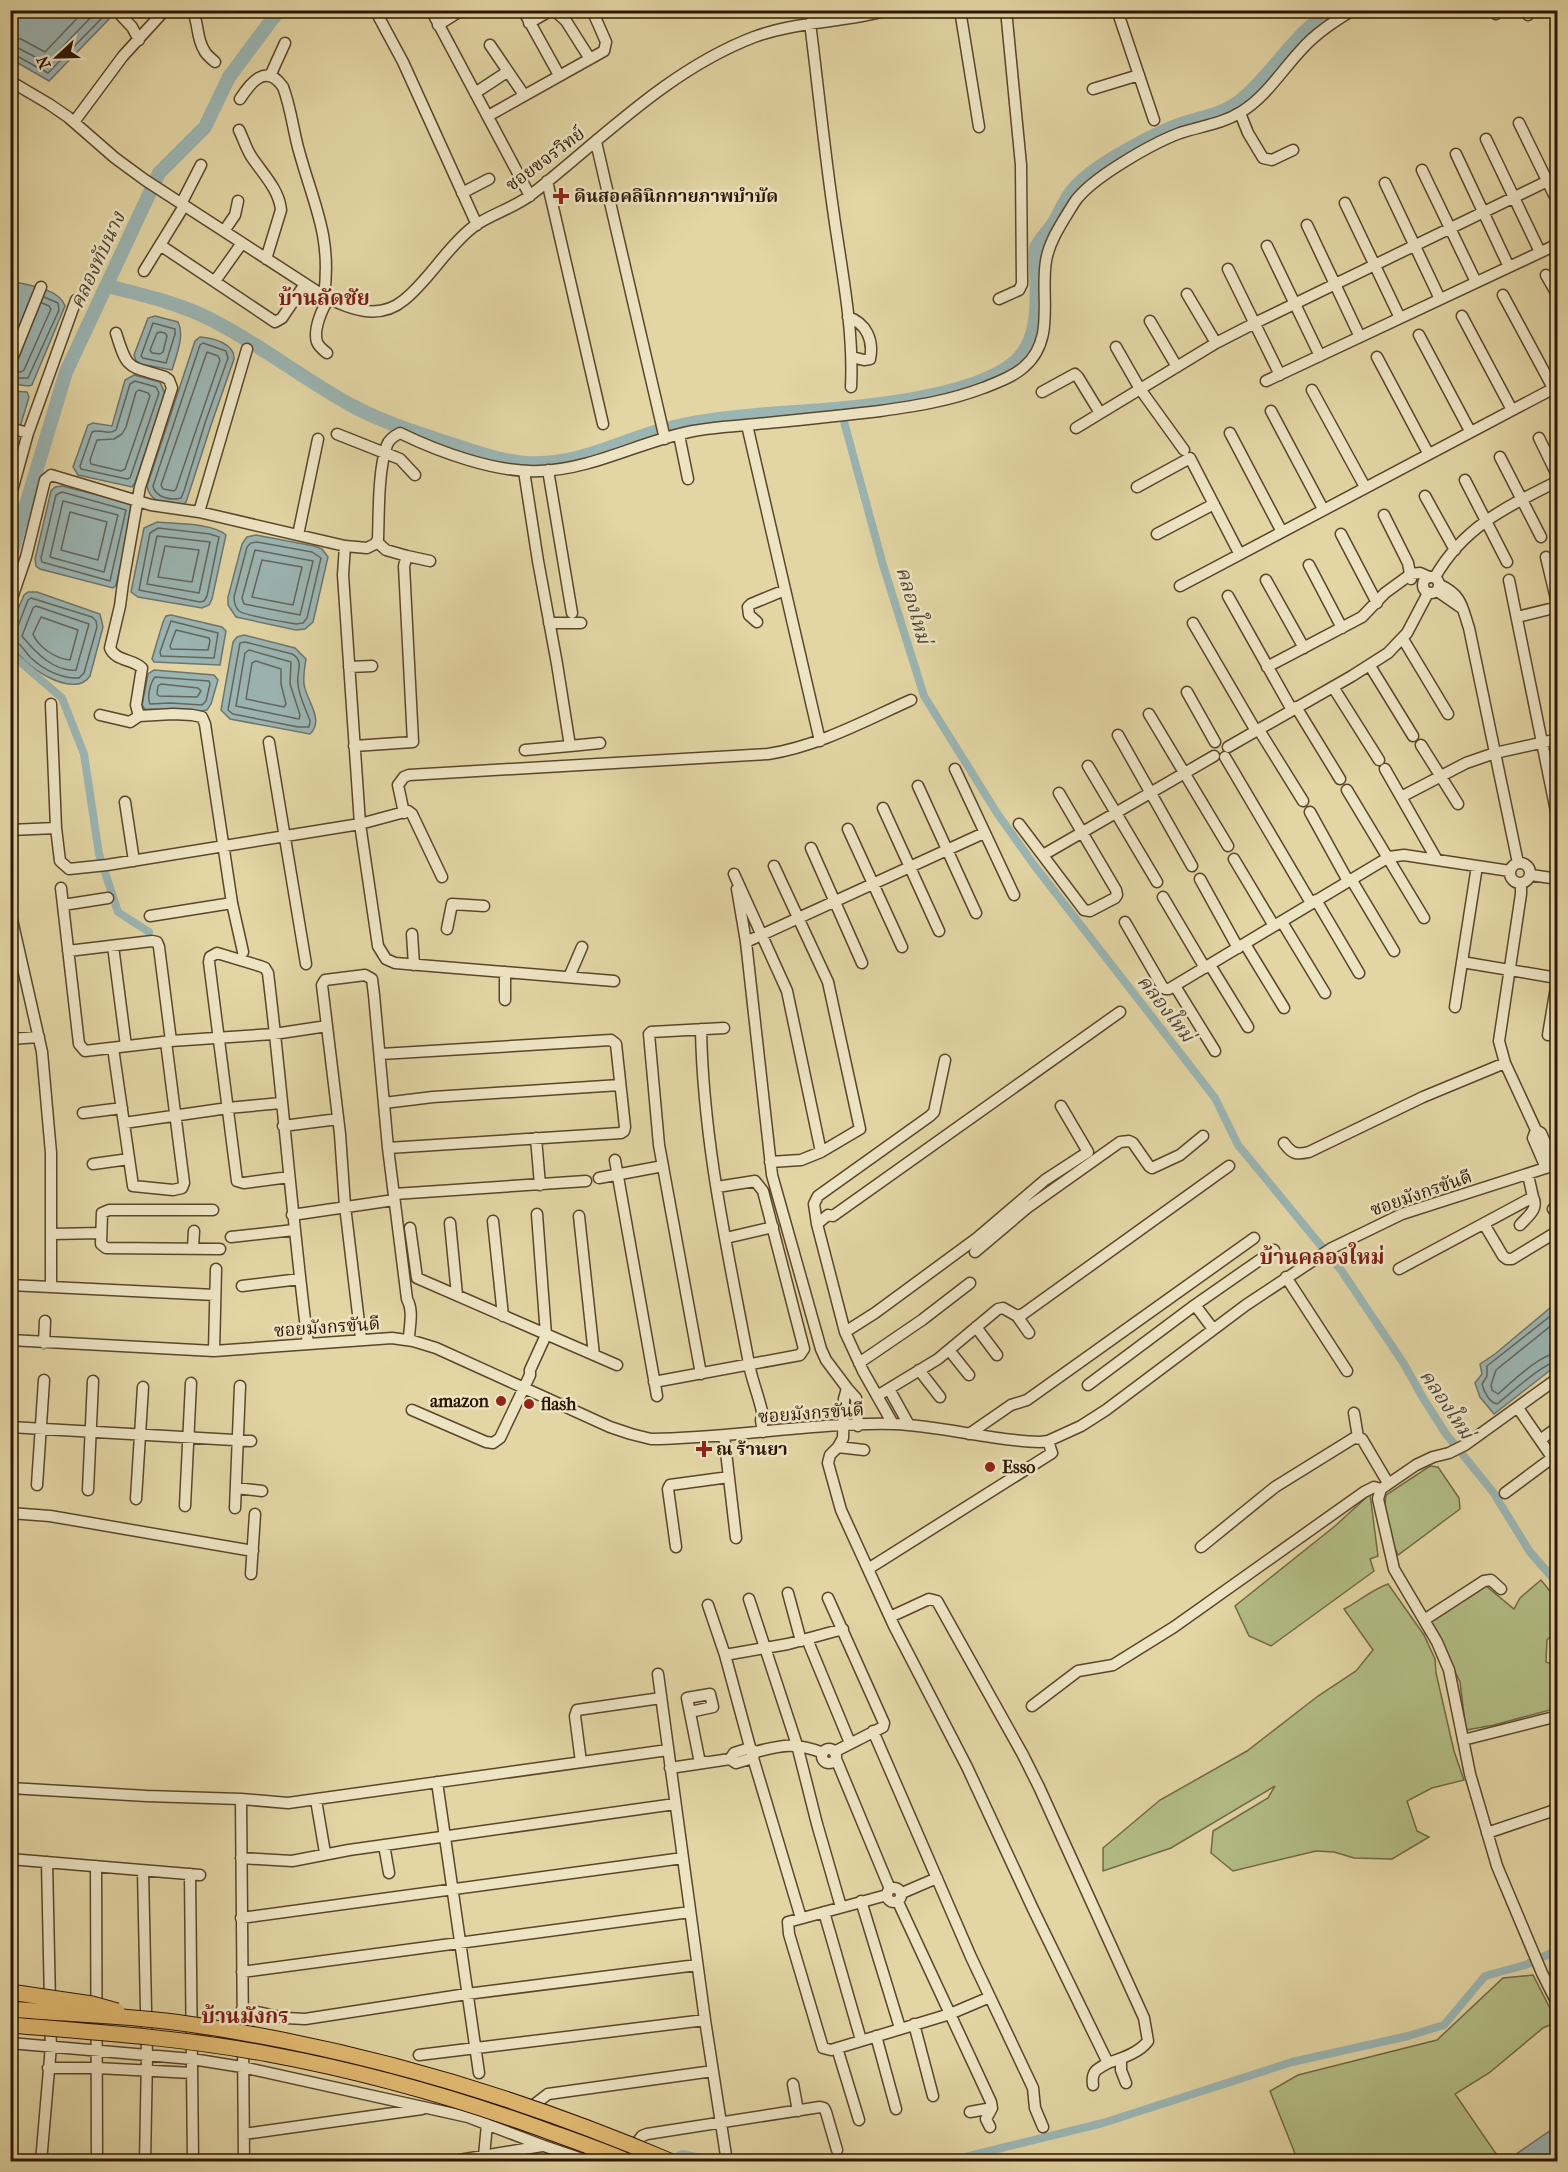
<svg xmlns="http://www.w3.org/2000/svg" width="1568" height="2172" viewBox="0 0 1568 2172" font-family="'IM FELL French Canon','Noto Serif Thai',serif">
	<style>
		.green { fill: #b3bd86; stroke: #706a44; stroke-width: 1.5 }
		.water { fill: #9bb5b3; stroke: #6f756c; stroke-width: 1.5 }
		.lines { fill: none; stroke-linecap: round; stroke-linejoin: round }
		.shore { stroke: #64665a; stroke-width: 1.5 }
		.canal { stroke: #9bb5b3; stroke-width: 8 }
		.river { stroke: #9bb5b3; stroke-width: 14 }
		.minor-casing { stroke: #5a462a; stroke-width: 13 }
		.minor { stroke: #ede4c4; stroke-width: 10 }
		.highway-bridge-casing { stroke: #2d1601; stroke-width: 17; stroke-linecap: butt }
		.highway-bridge { stroke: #e2ba72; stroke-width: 15 }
		.poi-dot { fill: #8f2418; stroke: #ede4c4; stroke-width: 2 }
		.labels { text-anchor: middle; stroke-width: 5; stroke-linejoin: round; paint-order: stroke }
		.street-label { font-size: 18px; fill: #2d1601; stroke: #ede4c4 }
		.poi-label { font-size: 18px; font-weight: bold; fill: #2d1601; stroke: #ede4c4; text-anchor: start }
		.water-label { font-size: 20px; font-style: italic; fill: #4e4636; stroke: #ede4c4 }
		.quarter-label { font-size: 21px; font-weight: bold; fill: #7a1f14; stroke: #ede4c4 }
	</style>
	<rect width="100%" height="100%" fill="#e3d5a4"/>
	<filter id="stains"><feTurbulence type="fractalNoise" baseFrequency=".00333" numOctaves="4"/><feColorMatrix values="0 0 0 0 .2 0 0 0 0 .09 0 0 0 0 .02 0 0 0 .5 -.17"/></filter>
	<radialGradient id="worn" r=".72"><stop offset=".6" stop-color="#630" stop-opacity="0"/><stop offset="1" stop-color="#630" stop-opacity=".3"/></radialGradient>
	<!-- green -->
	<path class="green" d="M1430,1466l8,1 21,31 1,11 -62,46c-9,-19 -15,-40 -12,-60z
		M1370,1494l8,62 -8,3 4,12 -103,75 -22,-10 -14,-30 100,-80z
		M1541,1580l16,20v30l-10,10 -1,22 11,4v42l-63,17 -28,5 -6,-48 -17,-34 -15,-22 22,-22 36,-18 28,23 6,-11z
		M1388,1584l36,51 11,24 1,14 18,78 10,29 -32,8 -25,13 10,30 12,6 -37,22 -38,-1 -20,-6 -18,-1 -83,20 -22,-18 2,-22 55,-33 7,-12 -104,62 -68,23v-23l57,-48 87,-49 71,-55 38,-25 17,-21 -29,-41c16,-8 27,-19 44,-25z
		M1533,1975l24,47 -14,6 -54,45 -34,21 46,67h-203l-28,-70 28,-16 139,-35 66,-62z"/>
	<!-- water -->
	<path class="water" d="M106,10l4,5 -1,4 -60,62 -38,-22 1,-48z
		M10,281c17,4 49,7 55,25l-33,79 -3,1 -18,-2z
		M155,316l23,6c7,14 -2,34 -6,48l-31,-6 -5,-3 -2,-6 14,-37z
		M200,337c14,1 35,7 34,22l-23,66 -22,68 -3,9 -6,4c-15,-3 -30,-3 -33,-20l48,-145z
		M134,375l26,7 5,12 -30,89 -3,4 -54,-12 -5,-8 15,-42 5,-2 19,3 13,-46z
		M11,391l16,1 2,5 -18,60z
		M62,486l64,16 6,4 1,8 -17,71 -3,3 -73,-19 -4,-3 -1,-7 16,-68 4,-4z
		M157,522c19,2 56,1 69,13l-14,64 -3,6 -7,3 -64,-11 -7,-5 13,-64z
		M256,535l58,11 8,3 6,8 -15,65 -8,7 -9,1 -60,-13 -8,-12v-8l14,-53 5,-7z
		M28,592h9l63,22 3,13 -13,49c-16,25 -71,-12 -79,-33 -5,-14 8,-35 13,-48z
		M171,615l51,12 4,4 -6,34 -66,-3 -2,-3 11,-37 3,-6z
		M244,635l51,13 11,11c-1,7 -3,17 -2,25 2,16 21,36 6,50l-80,-15 -9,-9 12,-68 4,-5z
		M154,670l60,5 4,5 -7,24 -4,6 -5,1 -57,-2 -3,-4 6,-31z
		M1557,1302v63l-63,49 -14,-17 -5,-14 7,-9 -2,-10 15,-10z
		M1557,2126v34l-2,1h-49z"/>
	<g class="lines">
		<!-- shore -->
		<path class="shore" d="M10,38l11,1 24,13 40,-42
			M10,47l8,1 29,15 46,-48 1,-5
			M10,54l5,1 33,18 54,-55v-8
			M153,323l22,6v5l-9,29 -23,-5 -2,-2z
			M160,332l5,1 2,3 -4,16 -3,2 -8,-1 -2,-3 7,-17z
			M203,343l23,8 2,7 -23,65 -21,68 -3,7c-10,3 -26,-1 -28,-12l47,-141z
			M207,352l11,4 2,4 -44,129 -2,2 -11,-2 -2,-4z
			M11,371l10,1 3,-2 27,-61 -2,-3 -7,-3
			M10,378h18l31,-68 -1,-7 -14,-6
			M135,381l21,6 3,6 -29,85 -3,1 -46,-10 -1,-3 12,-34c8,-4 16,4 24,-2l14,-46z
			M139,390l9,3 2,3 -25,73 -4,2 -30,-7 -1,-4 7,-20 17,-1 8,-5 4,-7 10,-35z
			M62,492l64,18 -16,71 -68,-19 -1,-4 15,-63z
			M63,501l55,14 -14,57 -54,-15z
			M70,512l37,10 -9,38 -37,-10z
			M158,528l52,6 9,3 -12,59 -3,5 -4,1 -61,-12 11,-57z
			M157,536l53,6 -11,51 -52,-9z
			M257,542l55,10 9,6 -14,60 -4,5 -7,1c-11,-2 -51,-8 -57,-13 -4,-4 -5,-9 -5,-14l13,-50 4,-4z
			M165,546l34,4 -7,32 -34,-5z
			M255,550l58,11 -13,54 -56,-11 -2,-6z
			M262,560l40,7 -9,38 -41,-8z
			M36,606l53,18 -13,46c-22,2 -41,-18 -54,-34l11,-28z
			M41,617l37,13 -8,30c-14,-1 -32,-13 -37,-26z
			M171,621l47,12 -4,25 -53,-2 -1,-4z
			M10,629l8,-3 10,-26 3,-2 61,19 4,4 1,6 -13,46 -5,5c-17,1 -35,-8 -48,-20 -6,-6 -11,-17 -21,-18
			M176,630l33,8 1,3 -2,9 -37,-1 -1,-3z
			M240,643l5,-1 47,12c13,7 4,18 6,30 1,13 8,25 12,37l-1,6h-11l-65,-13 -5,-4z
			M249,650l42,12 -1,22 10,31 -1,4 -63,-13 9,-53z
			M256,661l25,8v15l5,20 -2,3 -38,-8 6,-36z
			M155,677l54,4 1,3 -4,17 -4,4 -32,-2 -20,1c-3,-7 0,-21 5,-27z
			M161,684l37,4 3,3 -4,6 -38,-1 -2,-2 1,-8z
			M1558,1310l-71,56v10l-5,8c2,8 7,18 15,20 13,-10 46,-41 61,-43
			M1558,1320l-62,50 -5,15 1,5 6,4c14,-12 42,-40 60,-41"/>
		<!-- canal -->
		<path class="canal" d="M840,407l43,158 41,131 73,117 37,52 181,233 23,47 103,125 63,94 19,34 23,36 47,58 37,60 28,32
			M10,653l52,45 22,56 15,100 19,58 31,20
			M669,2160l14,-6 36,8
			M945,2162l158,-39 189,-61 116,-26 36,-11 41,-49 40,-11 33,-15"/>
		<!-- river -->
		<path class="river" d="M107,286c36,9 72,17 105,34 49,25 91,59 139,85 31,17 64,27 97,38 26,8 51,18 79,20 47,3 85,-18 128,-31 41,-12 82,-16 125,-19 60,-4 192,-12 236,-52 24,-22 21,-61 20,-91 0,-6 -1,-16 0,-22 3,-9 13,-17 17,-24 7,-11 11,-23 19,-33 18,-23 71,-51 99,-63 23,-10 49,-11 69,-27 27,-21 45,-53 71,-75 8,-6 17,-11 26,-16
			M10,558l56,-186 93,-199 46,-46 24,-50 50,-67"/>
		<defs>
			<path id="minor" d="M116,10l16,17 7,13
				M192,10c7,12 4,28 12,40 2,5 7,8 11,12
				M375,10l28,52 74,163
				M431,10l99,186
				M523,10l36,65
				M960,10l19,117
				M1117,10l37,110
				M1494,10l2,4
				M1525,10l3,5
				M529,23l19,-11 7,-1 11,10 24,38
				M810,23c8,62 14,124 23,186 8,59 21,118 18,178
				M438,25l24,-15
				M490,45l34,50
				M270,76l15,-33
				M10,81l39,23 19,13 47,41 30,22 179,116c25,13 55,25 80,4 26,-21 42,-52 69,-73 17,-13 42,-19 59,-33 71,-56 136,-124 222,-157 43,-16 90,-14 134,-27
				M1093,89l46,-14
				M475,93l32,-21
				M240,99c11,-17 26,-36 43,-12 8,21 10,43 16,64 15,55 33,85 25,145
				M1240,113l8,20 15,25 9,2 21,-10
				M488,116l116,-65 2,-9 -14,-32
				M74,122l49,-66 42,-46
				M1519,123l39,80
				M239,130c4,8 7,18 12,26 11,17 28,33 30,54l-15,49
				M1486,139l54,113
				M596,142l69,297
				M1456,154l53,113
				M1422,170l54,112
				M547,181l56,243
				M1385,183l55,116
				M462,193l27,-14
				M1345,203l55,115
				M181,204l20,-39
				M1307,225l53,112
				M224,231l11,-16 3,-14
				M160,245l115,77 7,-4 23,-34
				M1267,246l53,110
				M1228,269l52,106
				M144,271l40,-65
				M1546,275l12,21
				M215,281l27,-38
				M1187,294l29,49
				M1503,295l50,93
				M999,299l20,-9 3,-6 -1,-119 -15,-155
				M1462,316l50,94
				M848,317c18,6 26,23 22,42l-6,1 -12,-3
				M1150,321l27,46
				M116,333c12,39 12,32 49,44l4,3 3,8 -32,99 -17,96 -3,23 -10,42c5,13 23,11 32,20l-6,37 3,11 34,-2 19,1 10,2 3,7 27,179 11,49
				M1419,335l51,96
				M1116,347l24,42 44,61
				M327,353c-4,-3 -8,-6 -10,-11 -4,-12 5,-34 12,-43
				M1377,357l51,96
				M10,364l31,-77
				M1266,381l292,-137
				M1312,390l53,97
				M1042,392l33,-18 3,3 22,36
				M1271,411l52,98
				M747,425l73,316
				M10,428l18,5
				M1076,428l140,-85 39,-20 303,-147
				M1230,433l52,99
				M337,434l63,25 15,16
				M679,435l9,44
				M1539,438l19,39
				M1500,457l41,80
				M548,470l24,143
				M524,471l14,90 19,103 13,82 -45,4
				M1465,480l42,82
				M1137,487l53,-29 49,95
				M1425,496l30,54
				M10,498l18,-65 48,-133
				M199,512l48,-163
				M1384,515l24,48 3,16
				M1157,534l57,-30
				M1341,534l36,69
				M298,535l20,-96
				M377,542l9,8 21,6
				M345,546l-2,29 17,249 18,122 8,13 9,4 219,18
				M1546,557l12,50
				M1309,565l33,63
				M1423 585a8 8 0 1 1 16 0a8 8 0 1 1-16 0Z
				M1435,577c29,-51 73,-71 123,-96
				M1266,580l38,68
				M1509,580l49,241
				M1440,585c22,10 22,22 29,43l49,235
				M1180,586l378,-200
				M1437,591l26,18
				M1228,596l64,114
				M10,604l16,-47 19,-77 6,-5 100,30 48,7 146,34 22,2 8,-4 3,-5c1,-27 0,-69 9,-94 2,-6 7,-9 13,-12 39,19 96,40 140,38 54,-2 101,-30 153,-40 21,-4 43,-5 64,-7 41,-4 82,-8 123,-13 35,-5 69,-10 103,-23 13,-5 30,-11 41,-21 32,-27 16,-71 22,-106 3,-20 17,-40 28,-58 15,-24 79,-60 106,-70 21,-7 42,-9 61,-21 25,-15 41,-42 61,-63 14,-16 33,-28 51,-39
				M1517,617l41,-10
				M757,622l-8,-7 -1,-8 3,-3 34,-14
				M549,623h32
				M1193,623l63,108
				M1403,639l45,75
				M1370,666l43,70
				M349,667l23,-1
				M1267,667l95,-50 23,-24 26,-19 9,-1 9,4
				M1333,687l46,73
				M1187,692l28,50
				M51,704l5,124 4,33 9,8 38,-4 253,-41 48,-13 4,3 30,63
				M1296,707l44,72
				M1149,714l79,132
				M100,715l30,7 9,-6
				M1259,730l44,71
				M1118,735l74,131
				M269,742l37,222
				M1421,745l37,59
				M354,746l59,-4 -9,-176 3,-10 23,5
				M570,746l30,-3
				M1228,747l124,-71 36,-23 19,-20 21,-40
				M1225,757l86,146
				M1088,766l69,116
				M955,769l59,126
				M1385,769l52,91
				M918,786l58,127
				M1347,790l77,128
				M1401,797l65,-34 29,-10 63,-14
				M125,802l9,59
				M883,808l56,123
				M1310,812l38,69
				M404,813l-6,-28 6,-8 5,-2 359,-21c51,-8 96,-33 143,-54
				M1019,824l65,86 6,1 25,-13 2,-3 -1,-5 -57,-97
				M848,829l54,118
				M10,830l46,-2
				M811,848l51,115
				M1043,855l171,-99
				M1234,859l40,67
				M1510 873a10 10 0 1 1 20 0a10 10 0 1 1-20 0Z
				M734,874l53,117 34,161
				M1531,875l27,4
				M1200,879l38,69
				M1351,879l43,72
				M1521,884v10l-22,147 6,22 31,67 5,3 14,32
				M61,888l18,156 6,7 86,-10 103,-7 53,-8
				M737,889l9,53
				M1163,897l42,71
				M1316,900l43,73
				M63,905l45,-7
				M10,911l32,141 9,101v133
				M150,916l82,-13
				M1125,922l37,64 3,3h4l220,-132 15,-2 106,16
				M1282,922l43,71
				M447,929l5,-25 32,2
				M412,934l2,31
				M1245,944l39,64
				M113,946l13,100
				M68,951l84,-10 5,1 2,5 12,94
				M1462,962l95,16
				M1210,965l38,62
				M505,972v28
				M569,977l13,-30
				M1175,986l40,65
				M1455,1007l22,-141
				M701,1029c2,115 28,228 49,340 4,17 10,31 13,47l-2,4 2,12
				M1548,1035l10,-60
				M10,1039l29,-2
				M113,1048l20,138 40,4 9,-2 2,-5 -18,-141
				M381,1054l230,-14 5,4 9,83 -1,4 -3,2 -233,15
				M384,1103l49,-6 187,-12
				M83,1113l39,-5
				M124,1123l104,-15 53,-5
				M283,1126l55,-7
				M1536,1130l-3,8 13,30
				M536,1138l4,47
				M1284,1143c8,11 12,12 25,9l114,-55 82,-34
				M615,1160l42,236
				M770,1162l31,-2 20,-8 39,-23 -32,-147 -54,-116
				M93,1164l36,-5
				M289,1177l-45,6 -7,-2 -28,-219 1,-5 7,-4 43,13 5,2 3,5c15,123 24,247 40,371
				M599,1178l64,-12
				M394,1194l192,-13
				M1553,1209l5,-2
				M213,1210h-104l-7,3 -1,31 5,4 114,1
				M292,1215l102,-15
				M579,1216l15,139
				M493,1221l10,95
				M450,1223l7,72
				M817,1224l11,-9 5,1 287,-204
				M1484,1224l19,32 4,3h5l46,-28
				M1520,1225c8,-9 19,-16 13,-28
				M410,1228l7,50 200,87
				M52,1234l48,-1
				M231,1237l63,-7
				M726,1238l47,-11
				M193,1248l1,-17
				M975,1252l52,-44 93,-66 9,-1 4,2 16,23 3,2 28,-13 23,-19
				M1399,1269l134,-72 -5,-22
				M1286,1277l61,94
				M10,1285l205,10
				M242,1286l58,-7
				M1195,1305l18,24
				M1017,1316l12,17
				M976,1327l21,28
				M845,1332l30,-19 102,-75 68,-58 43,-28 -27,-46
				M361,1339l-16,-133 -5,-72 -18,-149 3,-5 40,-5 7,4 2,16 14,153 19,151c7,12 2,28 2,41
				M10,1340l204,11 178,-13 21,3 23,7 174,79 21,7 20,5c81,-1 164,-17 244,-15 49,2 96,17 145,18l8,-1 33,-15 25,-16 140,-105 86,-57 70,-34 156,-50
				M44,1343l1,-22
				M949,1350l20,25
				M214,1351l2,-82
				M859,1363l63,-43 48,-37
				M919,1370l21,27
				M701,1374l-42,-229 -10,-111 2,-2 73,-4
				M1558,1378l-93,67 -16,8 -16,4 -17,8 -35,24 -3,10 16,70 43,73 12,28 21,104 27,92 45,107 16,32
				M654,1382l146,-27 4,-6 -41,-158 -8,-10 -38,6
				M1088,1385l107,-80 79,-55
				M847,1388l-21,-28 -5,-11 -49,-174 -26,-233 238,-109
				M889,1389l20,36
				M877,1396l61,-37 60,-50 5,-1 14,8 6,-2 206,-148
				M1518,1408l40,58
				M412,1410l74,32 7,1 7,-5 30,-63v-5l16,-35 -9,-121
				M1354,1413l4,24
				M893,1424l-30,-53 -18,-39 -28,-108 -3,-20 4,-8 112,-80 4,-4 11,-52
				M858,1426l-2,-28 -9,-10 -3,11 -1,39 -5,9 -8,8 -2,8 13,47 53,116 73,141 66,142 75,154c-11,6 -17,8 -15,22
				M10,1427l241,14
				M969,1434l42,-29 16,-5 227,-162
				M724,1435l12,103
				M1540,1440l18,-13
				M838,1447l26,3
				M1558,1473l-2,7 2,4
				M37,1485l7,-105
				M236,1488l26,3
				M88,1490l5,-109
				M1505,1493l47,-35
				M136,1499l7,-112
				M185,1506l6,-123
				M235,1508l5,-122
				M10,1513l40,3 203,35
				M676,1547l-8,-58 2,-4 59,-8
				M1201,1547l74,-60 79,-49 8,1 26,44
				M868,1569l184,-116 -4,-12
				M251,1574l4,-60
				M788,1593l13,48
				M828,1598l56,125 -1,4 -49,25
				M749,1599l48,146 20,79 24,83
				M708,1605l17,50 28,103 48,160
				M890,1617l39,-18 8,2 86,154 16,32 105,231 4,23c-9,12 -26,17 -40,22
				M1424,1620l60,-39 7,-1 10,9
				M807,1639l43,104
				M725,1655l63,-11 55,-15
				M658,1674l47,346 22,142
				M1032,1706l46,-35 35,-6 61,-38 190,-135 10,-5 7,2
				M690,1712l23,-5 -3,-13 -23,4 13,65 6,-1
				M873,1731l98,226 62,131 2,20 8,19
				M1463,1740l95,-24
				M822 1756a7 7 0 1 1 14 0a7 7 0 1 1-14 0Z
				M730,1759l4,-6 16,-5 5,4
				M836,1759l54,130
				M581,1762l-6,-46 2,-6 84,-12
				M670,1768l60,-9 6,4 17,-5 2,-6c27,-7 41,-10 68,1
				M437,1782l42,291
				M10,1788l137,8 94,3 47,4 380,-53
				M241,1799l3,363
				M316,1800l9,53
				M1487,1833l71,-24
				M384,1845l5,28
				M241,1858l51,3 57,-11 326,-46
				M10,1859l190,16
				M47,1862l3,141
				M96,1866l1,296
				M143,1871l4,185 -2,106
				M190,1874l3,288
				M887 1895a7 7 0 1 1 14 0a7 7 0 1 1-14 0Z
				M902,1893l35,-15
				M887,1895l-99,27 1,12 34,114 8,2 119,-36 40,-17
				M861,1901l39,127
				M898,1902l93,200 1,6 -6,11 4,8
				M824,1912l37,128
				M241,1918l442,-60
				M242,1972l448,-60
				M242,2009l44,9 19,1 162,-25 230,-29
				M914,2024l19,72
				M876,2036l20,73
				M10,2043l182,16 50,8 226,50 76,29 47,16
				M837,2048l22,72
				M419,2055l286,-35
				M1121,2059v11l5,13
				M48,2068h49l95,5
				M793,2084l5,27
				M526,2111l22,-17 165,-23
				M970,2112l22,-4
				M244,2134l178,-25
				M630,2152l12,-16 5,-2 173,-27 4,1 2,4 11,38
				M484,2156l3,-32
				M41,2162l10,-116 -1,-24
				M448,2162l94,-16"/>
		</defs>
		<!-- minor casing -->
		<use href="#minor" class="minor-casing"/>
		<!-- minor -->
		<use href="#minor" class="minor"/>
		<defs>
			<path id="highway-bridge" d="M10,1992l82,12 25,7
				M10,2009c55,5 110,6 164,13 171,23 339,72 498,140
				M10,2025c86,7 173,13 258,29 92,17 182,42 271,74 30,11 60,21 90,34"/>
		</defs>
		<!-- highway-bridge casing -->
		<use href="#highway-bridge" class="highway-bridge-casing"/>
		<!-- highway-bridge -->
		<use href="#highway-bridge" class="highway-bridge"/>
	</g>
	<!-- markers -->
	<g class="poi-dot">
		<path d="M558 187h6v6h6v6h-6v6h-6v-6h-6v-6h6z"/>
		<circle cx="501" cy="1401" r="6"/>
		<circle cx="529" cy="1404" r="6"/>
		<path d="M701 1440h6v6h6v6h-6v6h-6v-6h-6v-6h6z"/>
		<circle cx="990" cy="1467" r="6"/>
	</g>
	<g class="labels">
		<!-- street labels -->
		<g class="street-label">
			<text transform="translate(545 159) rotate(-37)" y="6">ซอยขจรวิทย์</text>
			<text transform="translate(1421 1193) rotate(-19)" y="6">ซอยมังกรขันดี</text>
			<text transform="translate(327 1327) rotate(-4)" y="6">ซอยมังกรขันดี</text>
			<text transform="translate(811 1413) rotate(-4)" y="6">ซอยมังกรขันดี</text>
		</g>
		<!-- poi labels -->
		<g class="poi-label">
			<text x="574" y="202">ดินสอคลินิกกายภาพบำบัด</text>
			<text x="489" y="1407" text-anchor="end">amazon</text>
			<text x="541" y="1410">flash</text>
			<text x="716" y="1455">ณ ร้านยา</text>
			<text x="1002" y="1473">Esso</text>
		</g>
		<!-- water labels -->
		<g class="water-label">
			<text transform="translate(97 260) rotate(-65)" y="7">คลองทับนาง</text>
			<text transform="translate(914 605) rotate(74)" y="7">คลองใหม่</text>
			<text transform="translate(1166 1008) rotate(52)" y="7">คลองใหม่</text>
			<text transform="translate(1447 1404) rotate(56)" y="7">คลองใหม่</text>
		</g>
		<!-- quarter labels -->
		<g class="quarter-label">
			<text x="324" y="305">บ้านลัดชัย</text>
			<text x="1322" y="1264">บ้านคลองใหม่</text>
			<text x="245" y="2023">บ้านมังกร</text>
		</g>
	</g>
	<!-- margin -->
	<rect width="1568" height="2172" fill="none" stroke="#e3d5a4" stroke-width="36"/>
	<rect x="12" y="12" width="1544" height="2148" fill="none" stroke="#2d1601" stroke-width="3"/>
	<rect x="18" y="18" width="1532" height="2136" fill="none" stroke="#2d1601" stroke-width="1.5"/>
	<!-- north arrow -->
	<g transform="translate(57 57) rotate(248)" stroke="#ede4c4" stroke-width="4.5" paint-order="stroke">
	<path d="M0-4.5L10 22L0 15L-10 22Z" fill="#2d1601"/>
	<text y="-9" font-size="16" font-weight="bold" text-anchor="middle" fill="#2d1601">N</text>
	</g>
	<rect width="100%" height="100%" filter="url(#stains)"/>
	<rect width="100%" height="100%" fill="url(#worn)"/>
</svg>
